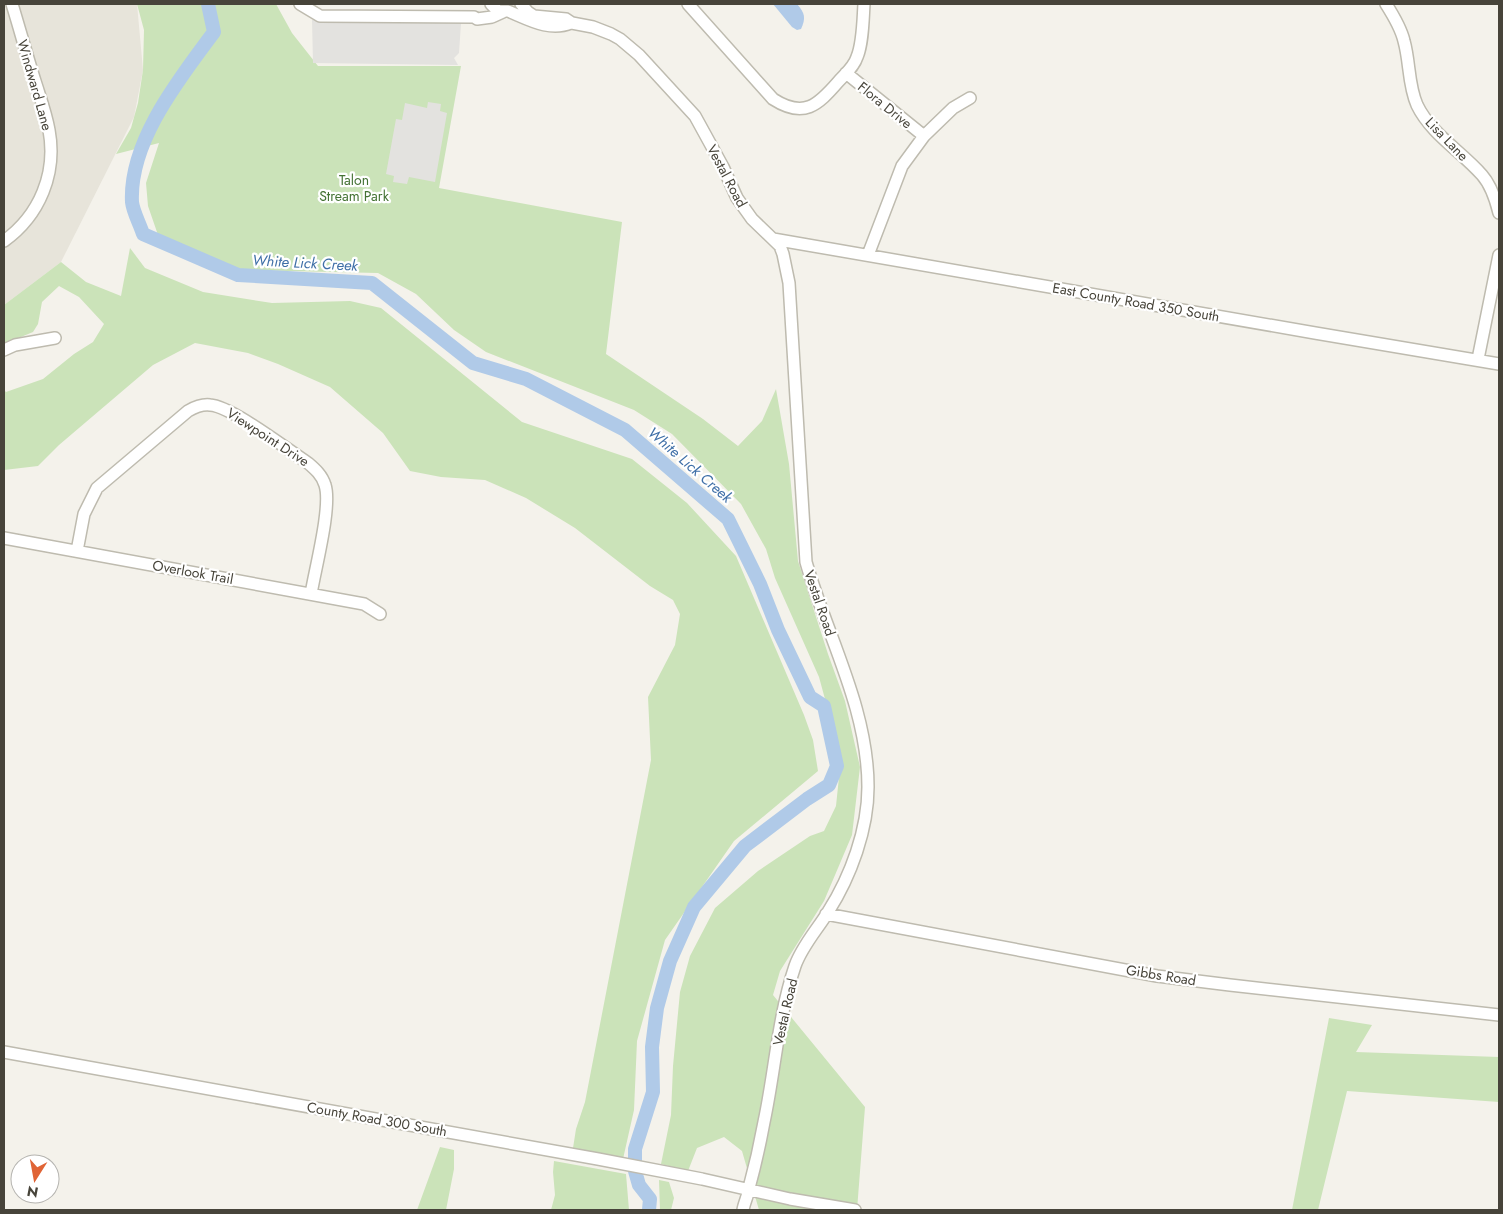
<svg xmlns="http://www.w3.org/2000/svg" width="1503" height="1214" viewBox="0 0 1503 1214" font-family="Jost,sans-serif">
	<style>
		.residential { fill: #e7e4da }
		.green { fill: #cbe3b9 }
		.parking { fill: #e3e2df }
		.water { fill: #b0cae8 }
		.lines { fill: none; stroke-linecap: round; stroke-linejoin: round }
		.river { stroke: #b0cae8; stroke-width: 14 }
		.minor-casing { stroke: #bebbaf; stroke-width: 14 }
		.minor { stroke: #fff; stroke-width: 11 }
		.labels { text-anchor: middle; stroke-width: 4.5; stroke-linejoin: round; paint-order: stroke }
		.street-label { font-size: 14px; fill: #47443a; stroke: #fff }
		.park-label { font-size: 14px; fill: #447234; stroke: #fff }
		.water-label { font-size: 15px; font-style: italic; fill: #3f6fa7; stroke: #fff }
	</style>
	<rect width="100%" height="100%" fill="#f4f2eb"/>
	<!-- residential -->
	<path class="residential" d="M4,4h133l6,66 -9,47 -73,145 -57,43z"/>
	<!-- green -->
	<path class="green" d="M137,4h139l16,29 26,33h143l-22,122 183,34 -16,132 97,65 35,27 24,-25 14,-32 13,75 9,97 30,93 17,47 15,66 -8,68 -28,66 -44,70 -7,24 92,112 -8,103h-98l-17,-59 -18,-14 -27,11 -9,23 -27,-7 10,-49 2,-49 7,-74 10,-36 25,-48 43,-37 52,-35 14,-5 12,-25 5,-48 -22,-81 -44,-99 -9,-29 -25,-45 -69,-70 -38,-24 -148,-58 -32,-22 -38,-36 -38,-21 -138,-3 -82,-35 -10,-29 -2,-23 13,-40 -43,11 15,-26 7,-25 5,-33 1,-40z
		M130,248l15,20 58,24 69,11 78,-2 31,7 141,114 110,37 55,44 49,53 68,159 9,25 5,31 -84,70 -69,99 -28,101 -3,69 -11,49 -50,-11 3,-19 9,-27 66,-342 -3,-63 27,-52 5,-31 -7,-14 -23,-14 -75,-58 -49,-30 -41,-18 -44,-3 -31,-6 -27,-38 -53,-46 -52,-23 -30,-11 -53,-10 -42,22 -94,80 -21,21 -34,4v-80l2,2 37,-13 31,-25 19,-12 11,-18 -25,-27 -20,-11 -17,16 -4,22 -5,8 -29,12v-39l57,-43 25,20 35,14z
		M1329,1018l43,7 -16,27 143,5v45l-152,-11 -29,119h-26z
		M440,1147l14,3v19l-8,41h-29z
		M554,1161l72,13 3,36h-78l4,-15 -2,-23z
		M659,1180l10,2 5,16 -3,12h-11z"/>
	<!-- parking -->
	<path class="parking" d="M312,20l149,3 -2,30 -5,5 4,7 -145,-2z
		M428,102l13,2 -1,7 7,2 -12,69 -26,-5 -2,7 -14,-2 1,-6 -8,-2 10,-55 6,1 3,-17 22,5z"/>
	<!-- water -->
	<path class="water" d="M773,4h24c8,9 9,14 4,25l-4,1 -5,-3z"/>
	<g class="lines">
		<!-- river -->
		<path class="river" d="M208,4l6,28c-34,46 -85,109 -82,170 1,10 8,22 11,32l95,41 134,8 101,80 53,16 99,51 103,89 32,65 18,46 32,67 14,9 13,60 -8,19 -22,14 -62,47 -51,61 -24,54 -13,47 -5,39 1,45 -18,57v22l4,14 11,14 -1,11"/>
		<defs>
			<path id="minor" d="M300,4l20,12 154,1 3,2 15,-2 11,-5
				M491,4l7,7h10
				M521,4l7,8 6,4 32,3 6,4 21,4 18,7 9,5 19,16 56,61 28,51 14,31 15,21 28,27 3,8 6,29 17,279c21,74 62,146 62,225 0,42 -17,89 -40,125 -11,18 -26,34 -33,54 -17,50 -20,105 -31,156 -4,22 -9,44 -15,66 -1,8 -5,15 -6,22
				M688,4l85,95c31,20 45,6 65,-17 7,-8 16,-15 19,-25 6,-14 6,-38 7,-53
				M1386,4c7,11 15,24 18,37 6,21 4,44 13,64 14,29 44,46 65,70 8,9 14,26 17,38
				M508,11c20,8 41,21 63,12
				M846,73l78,63
				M773,239l542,94 184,31
				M4,241c36,-26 53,-68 45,-111 -3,-17 -9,-33 -14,-49 -8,-25 -15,-51 -23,-77
				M868,255l34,-89 22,-30 29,-28 17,-10
				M4,350l11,-5 40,-7
				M1478,359l21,-104
				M4,538l360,66 16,10
				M77,551l7,-37 13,-26 91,-77c7,-4 14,-7 22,-6 21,1 78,45 98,58 7,6 14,12 17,22 7,21 -10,84 -14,109
				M826,914l331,62 73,9 269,30
				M4,1052l594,107 104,20 88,20 65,11"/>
		</defs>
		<!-- minor casing -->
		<use href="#minor" class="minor-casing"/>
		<!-- minor -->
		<use href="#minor" class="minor"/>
	</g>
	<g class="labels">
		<!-- street labels -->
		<g class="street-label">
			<text transform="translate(35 85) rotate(74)" y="5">Windward Lane</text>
			<text transform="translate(885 105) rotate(39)" y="5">Flora Drive</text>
			<text transform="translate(1447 139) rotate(46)" y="5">Lisa Lane</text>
			<text transform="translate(727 176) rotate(62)" y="5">Vestal Road</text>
			<text transform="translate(1136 302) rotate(10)" y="5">East County Road 350 South</text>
			<text transform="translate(268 437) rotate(33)" y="5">Viewpoint Drive</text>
			<text transform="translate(193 572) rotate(10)" y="5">Overlook Trail</text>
			<text transform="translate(820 603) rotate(71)" y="5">Vestal Road</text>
			<text transform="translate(1161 975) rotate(9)" y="5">Gibbs Road</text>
			<text transform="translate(785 1012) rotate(-77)" y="5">Vestal Road</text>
			<text transform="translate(377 1119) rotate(10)" y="5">County Road 300 South</text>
		</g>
		<!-- park labels -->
		<g class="park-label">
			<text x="354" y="185">Talon<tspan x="354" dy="16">Stream Park</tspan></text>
		</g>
		<!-- water labels -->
		<g class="water-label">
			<text transform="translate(305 263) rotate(3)" y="5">White Lick Creek</text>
			<text transform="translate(690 465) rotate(41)" y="5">White Lick Creek</text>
		</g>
	</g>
	<!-- border -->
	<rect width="1503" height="1214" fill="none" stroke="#47443a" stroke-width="10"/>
	<!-- north arrow -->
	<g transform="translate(35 1179) rotate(191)"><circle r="24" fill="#ffffff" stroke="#b5b4b0"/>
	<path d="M0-4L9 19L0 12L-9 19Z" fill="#e06436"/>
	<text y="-8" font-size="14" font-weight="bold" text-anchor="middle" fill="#47443a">N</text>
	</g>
</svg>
